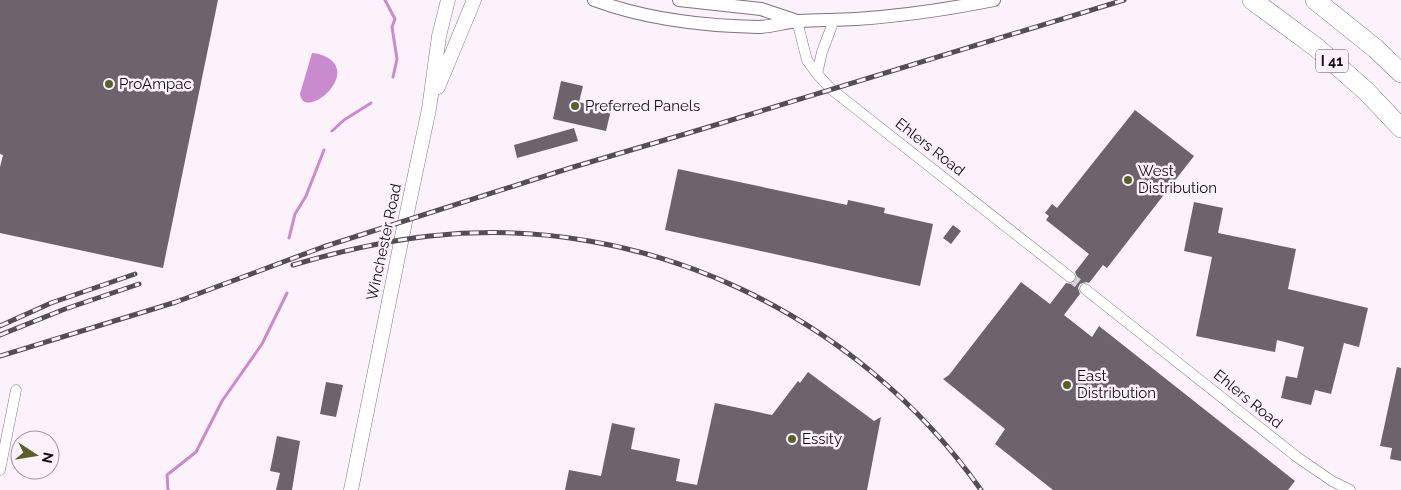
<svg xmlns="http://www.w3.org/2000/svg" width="1401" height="490" viewBox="0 0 1401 490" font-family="Raleway,sans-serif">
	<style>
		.water { fill: #ca8bce }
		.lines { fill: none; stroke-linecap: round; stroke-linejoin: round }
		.stream { stroke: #ca8bce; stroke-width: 3 }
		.building { fill: #6c636c }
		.minor-tunnel { stroke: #d9d0d9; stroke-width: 10; stroke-dasharray: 10 5; stroke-linecap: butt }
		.minor-casing { stroke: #7d747e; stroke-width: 11 }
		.tertiary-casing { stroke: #7d747e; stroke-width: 14 }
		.secondary-casing { stroke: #7d747e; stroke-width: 15 }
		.motorway-casing { stroke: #7d747e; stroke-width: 20 }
		.minor { stroke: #fff; stroke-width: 10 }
		.tertiary { stroke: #fff; stroke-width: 12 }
		.secondary { stroke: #fff; stroke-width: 14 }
		.motorway { stroke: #fff; stroke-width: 19 }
		.rail-casing { stroke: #534e53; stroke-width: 5 }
		.rail { stroke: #fcf2fc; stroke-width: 3; stroke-dasharray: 9; stroke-linecap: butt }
		.poi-dot { fill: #595f2d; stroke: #fcf2fc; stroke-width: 2 }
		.labels { text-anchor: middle; stroke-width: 5; stroke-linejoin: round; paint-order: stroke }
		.shield { fill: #fcf2fc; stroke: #585258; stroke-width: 1 }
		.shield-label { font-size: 14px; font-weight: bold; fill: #110e11 }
		.poi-label { font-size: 15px; fill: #110e11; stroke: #fcf2fc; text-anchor: start }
		.street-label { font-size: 15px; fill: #110e11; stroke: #fcf2fc }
	</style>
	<rect width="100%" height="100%" fill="#fcf2fc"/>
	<!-- water -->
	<path class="water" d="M312,53c6,0 14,3 19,7 24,20 -28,60 -31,34z"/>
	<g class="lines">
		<!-- stream -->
		<path class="stream" d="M385,0l10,19 -3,8 5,32 -4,18
			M332,131l12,-11 27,-17
			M289,238l6,-24 11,-18 18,-46
			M168,490l-1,-15 29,-23 26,-51 40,-57 25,-51"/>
	</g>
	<!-- building -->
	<path class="building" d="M0,0h218l-55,268 -163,-35v-66l3,-12 -3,-1z
		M561,81l22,5 -4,16 32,8 -5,21 -53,-12z
		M1135,110l59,46 -87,112 -4,-3 -14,18 -3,-1 -6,2 -2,4 2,6 -16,21 28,22 7,-11 196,155 -7,9h-235l-58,-46 10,-15 -62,-50 6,-4 72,-93 29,22 16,-21 6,1 4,-3 1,-4 -2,-5 14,-18 -43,-34 3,-4 -4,-3 7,-9 5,4z
		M574,128l4,13 -61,17 -3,-13z
		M678,169l169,36 1,-5 37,8 -1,5 49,11 -13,62 -255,-56z
		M1194,202l29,6 -5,25 78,16 -8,40 80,19 -9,39 -15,-4 -13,51 -16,-4 -4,15 -30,-7 5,-22 11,2 7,-31 -27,-7 -2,12 -79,-16 16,-79 -28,-6z
		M953,225l8,6 -10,13 -8,-6z
		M1397,367l4,1v93l-11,-2 2,-11 -12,-2z
		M808,372l66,49 7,-4 -14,73h-302l4,-20 32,6 11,-53 23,5 -4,21 49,10 -4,22 21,4 18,-82 57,12 26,-34 2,2z
		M326,382l17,3 -7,32 -16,-3z
		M277,436l23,5 -8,49h-16l4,-17 -10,-2z"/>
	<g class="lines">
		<!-- minor-tunnel -->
		<path class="minor-tunnel" d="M1070,277l15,12"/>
		<defs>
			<path id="minor" d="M797,21l10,39 10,14 14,15 239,188
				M817,74l5,-22 12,-32
				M1085,289l212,168 35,24 18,9
				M0,470l16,-80"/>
			<path id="tertiary" d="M594,0c51,19 109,26 164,27 13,0 27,-5 41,-6 19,-1 38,-1 57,-2 46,-3 93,-10 138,-19
				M679,0l82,9 33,11"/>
			<path id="secondary" d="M438,87l36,-87
				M351,490l54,-268 24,-113 10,-73 9,-36"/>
			<path id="motorway" d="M1252,0l65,48 49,43 35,37
				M1315,0l61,49 25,24"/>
		</defs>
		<!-- minor casing -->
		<use href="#minor" class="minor-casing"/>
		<!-- tertiary casing -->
		<use href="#tertiary" class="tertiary-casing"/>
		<!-- secondary casing -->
		<use href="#secondary" class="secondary-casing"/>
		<!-- motorway casing -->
		<use href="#motorway" class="motorway-casing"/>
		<!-- minor -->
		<use href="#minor" class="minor"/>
		<!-- tertiary -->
		<use href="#tertiary" class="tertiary"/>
		<!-- secondary -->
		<use href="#secondary" class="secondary"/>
		<!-- motorway -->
		<use href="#motorway" class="motorway"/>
		<defs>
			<path id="rail" d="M293,265c44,-13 91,-24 137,-29 214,-24 428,79 551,254
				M0,326l51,-23 84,-29
				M0,335l65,-26 74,-25
				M0,356l176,-54 147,-55 247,-79 132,-39 422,-129"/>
		</defs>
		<!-- rail casing -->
		<use href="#rail" class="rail-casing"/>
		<!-- rail -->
		<use href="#rail" class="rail"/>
	</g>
	<!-- markers -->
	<g class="poi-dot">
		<circle cx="109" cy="84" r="5"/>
		<circle cx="575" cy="106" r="5"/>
		<circle cx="1128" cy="180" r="5"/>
		<circle cx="1067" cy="385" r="5"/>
		<circle cx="792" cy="439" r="5"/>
	</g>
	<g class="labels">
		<!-- shield labels -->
		<rect class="shield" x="1316" y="49.5" width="32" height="23" rx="4"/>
		<g class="shield-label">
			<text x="1332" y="66">I 41</text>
		</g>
		<!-- poi labels -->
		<g class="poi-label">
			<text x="119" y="89">ProAmpac</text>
			<text x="585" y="111">Preferred Panels</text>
			<text x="1138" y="176">West<tspan x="1138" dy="17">Distribution</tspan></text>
			<text x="1077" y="381">East<tspan x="1077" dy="17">Distribution</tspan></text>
			<text x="802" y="444">Essity</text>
		</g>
		<!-- street labels -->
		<g class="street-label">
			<text transform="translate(930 147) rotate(38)" y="5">Ehlers Road</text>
			<text transform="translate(384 242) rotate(-78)" y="5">Winchester Road</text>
			<text transform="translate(1248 399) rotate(39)" y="5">Ehlers Road</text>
		</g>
	</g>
	<!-- north arrow -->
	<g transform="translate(35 455) rotate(102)"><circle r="24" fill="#fcf2fc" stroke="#9e979e"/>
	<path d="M0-4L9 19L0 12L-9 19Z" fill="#595f2d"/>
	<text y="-8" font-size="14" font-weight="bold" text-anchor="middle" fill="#110e11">N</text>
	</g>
</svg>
